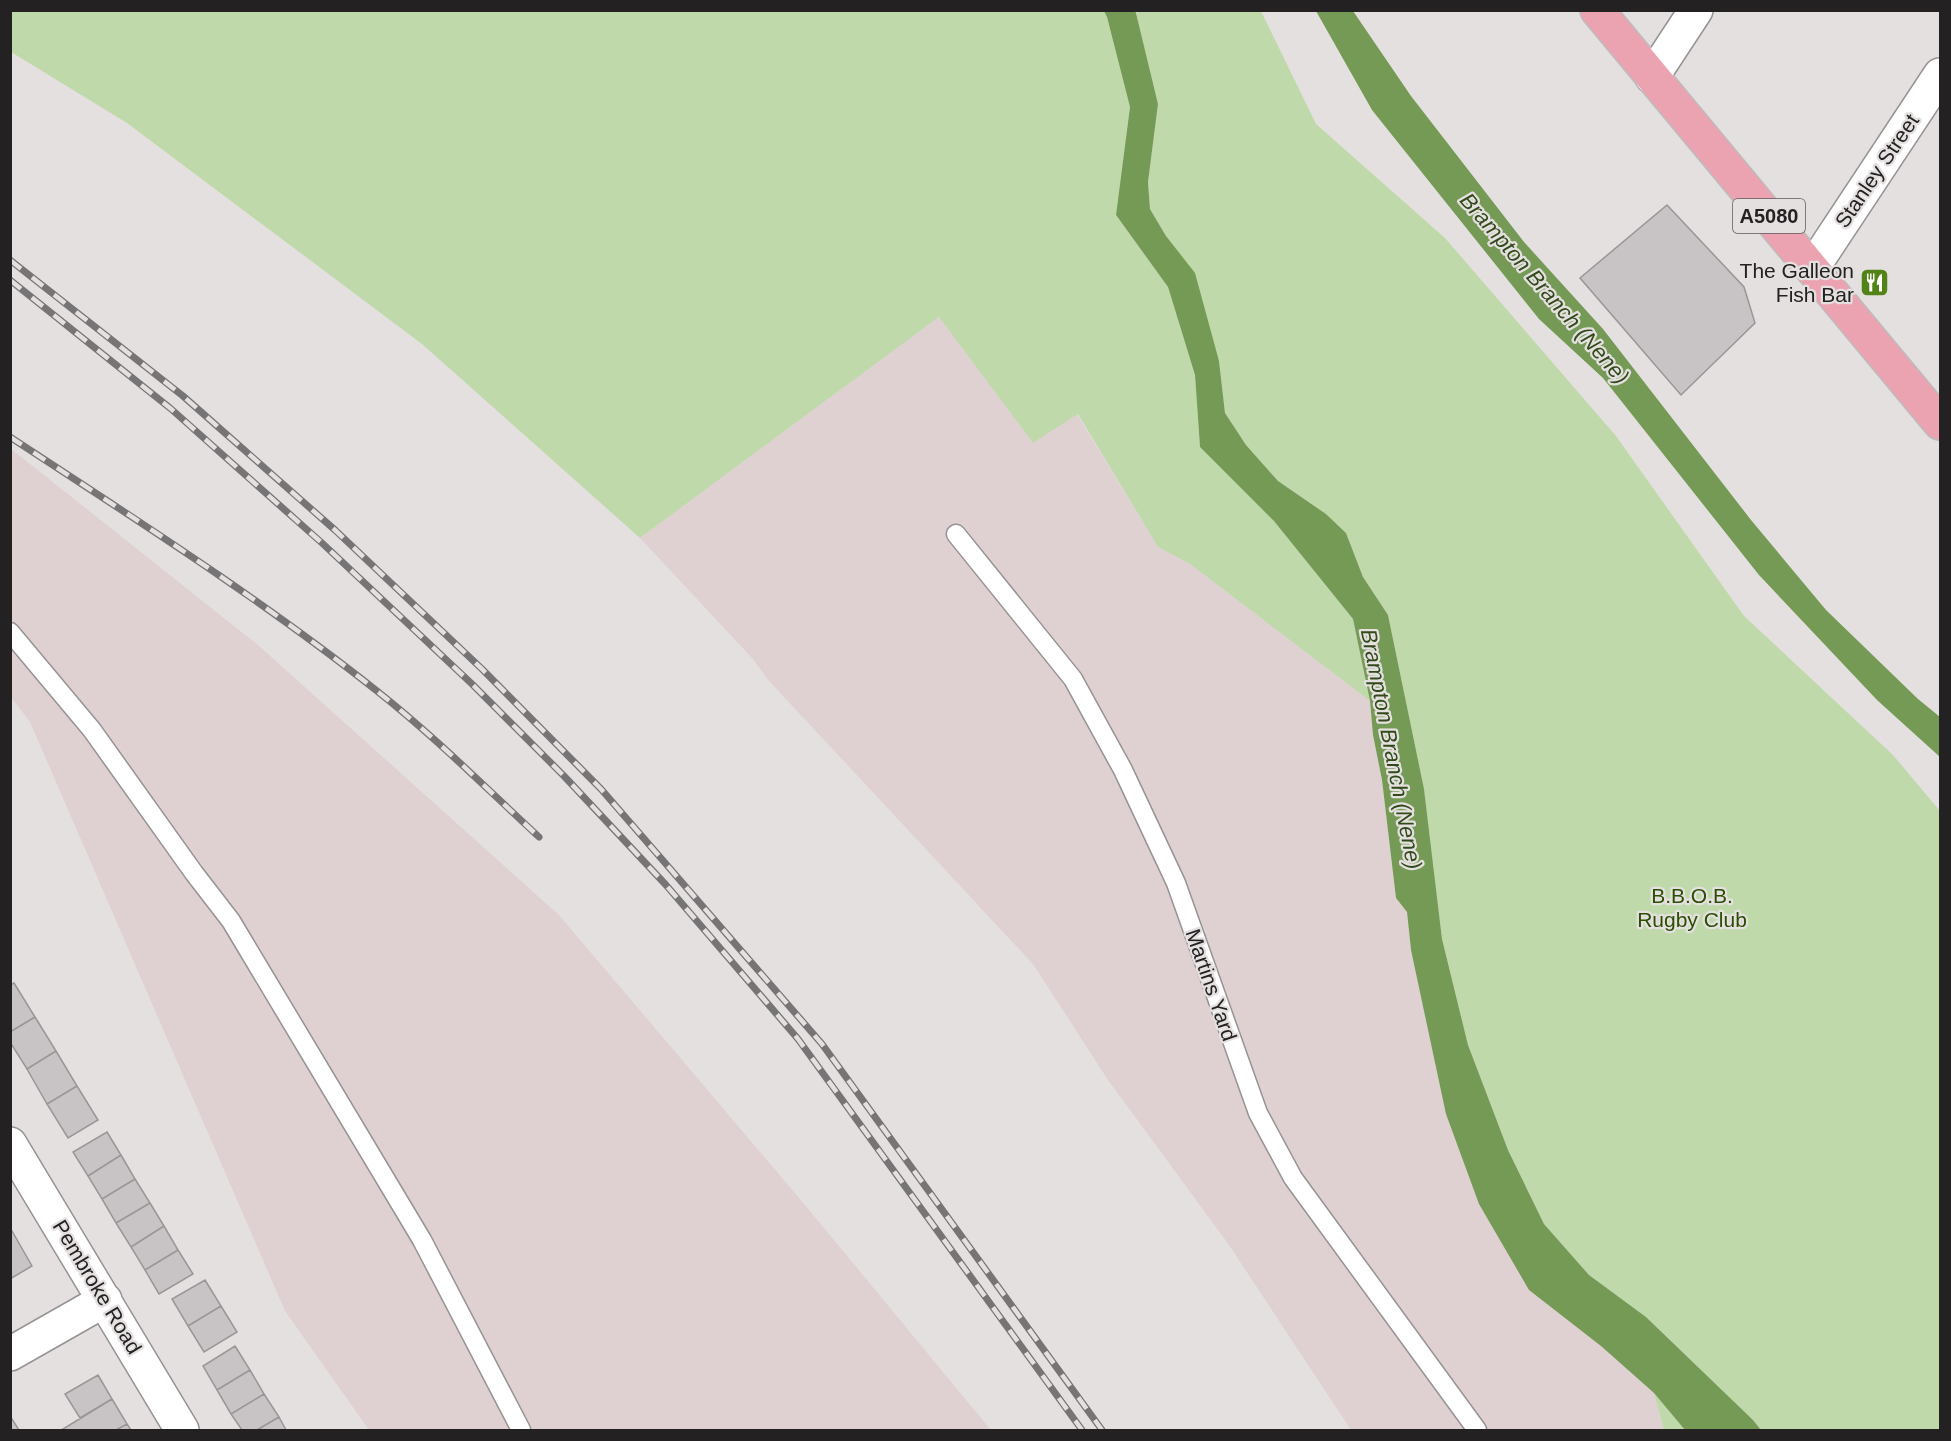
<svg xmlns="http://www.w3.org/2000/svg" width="1951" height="1441" viewBox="0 0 1951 1441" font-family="Arial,sans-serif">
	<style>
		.built { fill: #dfd1d2 }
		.green { fill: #bfd9ab }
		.water { fill: #759a55 }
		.building { fill: #c8c3c4; stroke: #9a9596; stroke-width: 1.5 }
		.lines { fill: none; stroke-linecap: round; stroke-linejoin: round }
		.lane-casing { stroke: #979293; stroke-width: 21 }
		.street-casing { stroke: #979293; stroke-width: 36 }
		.primary-casing { stroke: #bdbcbd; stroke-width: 36 }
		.lane { stroke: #fff; stroke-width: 18 }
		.street { stroke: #fff; stroke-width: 33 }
		.primary { stroke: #eba3b1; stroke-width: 33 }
		.rail-casing { stroke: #777475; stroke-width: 7 }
		.rail { stroke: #e5e0e0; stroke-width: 4.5; stroke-dasharray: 14; stroke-linecap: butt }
		.labels { text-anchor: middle; stroke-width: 4.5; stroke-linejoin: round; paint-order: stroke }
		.shield { fill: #e5e0e0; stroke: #5d5a5b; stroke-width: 1.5 }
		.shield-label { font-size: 20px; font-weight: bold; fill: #232122 }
		.street-label { font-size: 21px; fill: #232122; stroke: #e5e0e0 }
		.poi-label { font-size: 21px; fill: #232122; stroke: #e5e0e0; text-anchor: end }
		.park-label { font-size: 21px; fill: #2b4e00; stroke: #e5e0e0 }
		.water-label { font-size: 22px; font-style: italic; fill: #314a19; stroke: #e5e0e0 }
	</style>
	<rect width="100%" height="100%" fill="#e5e0e0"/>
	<!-- built -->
	<path class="built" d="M939,317l94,126 44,-29 81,133 32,17 180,137 3,34 9,45 14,118 11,14 4,38 190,396 53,47 10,37h-313l-122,-185 -121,-165 -75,-116 -264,-283 -17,-23 -112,-120z
		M10,448l248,197 301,270 241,284 191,231h-622l-84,-119 -255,-589 -19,-25z"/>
	<!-- green -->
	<path class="green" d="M1142,10l119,1 55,113 129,114 171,198 128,180 149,139 47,56v619h-179l-8,-10 -107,-103 -57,-42 -45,-51 -36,-74 -40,-105 -26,-106 -18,-149 -36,-175 -25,-38 -17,-44 -20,-19 -48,-33 -32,-36 -21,-32 -6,-52 -53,-125 -16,-27 -2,-27 10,-78 -22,-91z
		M10,11h1094l3,6 23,90 -14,108 52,72 27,88 5,72 74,73 79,99 17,82 -180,-137 -32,-17 -80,-133 -45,29 -94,-126 -299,221 -218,-194 -295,-221 -116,-71z
		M1654,1393l31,37h-21z"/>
	<!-- water -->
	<path class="water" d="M1104,11h31l1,2 22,91 -10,78 2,27 16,27 29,37 24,88 6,52 21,32 32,36 48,33 20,19 17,44 25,38 36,174 18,150 26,106 40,105 36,74 45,51 57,42 107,103 8,10h-76l-31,-37 -53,-47 -72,-56 -50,-86 -33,-90 -35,-164 -4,-38 -11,-14 -14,-118 -9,-45 -3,-34 -17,-82 -79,-98 -74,-74 -5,-72 -27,-88 -52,-72 14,-108 -23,-90z
		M1316,11h37l58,85 113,146 79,87 148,191 75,90 92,89 22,18v40l-63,-57 -118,-125 -156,-197 -64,-59 -167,-209z"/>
	<!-- building -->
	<path class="building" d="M1667,205l77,82 11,36 -74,72 -101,-117z
		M14,983l21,34 -25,15v-47z
		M35,1017l21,34 -29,18 -17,-27v-10z
		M56,1051l21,35 -30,18 -20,-35z
		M77,1086l21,34 -30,18 -21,-34z
		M107,1132l14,23 -33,21 -15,-24z
		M121,1155l14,24 -33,20 -14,-23z
		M135,1179l15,24 -34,20 -14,-24z
		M150,1203l14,23 -33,21 -15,-24z
		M164,1226l14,24 -33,20 -14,-23z
		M12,1231l20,35 -22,13v-47z
		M178,1250l15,24 -34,20 -14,-24z
		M205,1280l16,26 -33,20 -16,-27z
		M221,1306l16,26 -33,20 -16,-26z
		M235,1346l15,24 -33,20 -14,-24z
		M250,1370l14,24 -33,20 -14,-24z
		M98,1375l14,24 -32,19 -15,-24z
		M264,1394l15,23 -22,13h-15l-11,-16z
		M112,1399l15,25 -11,6h-51l-2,-1z
		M10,1416l9,14h-9z
		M279,1417l7,13h-29z
		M127,1424l4,6h-15z"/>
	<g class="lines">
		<defs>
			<path id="lane" d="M956,534l117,145 50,91 53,113 82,230 35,65 184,252
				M10,632l82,98 102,143 37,48 191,319 99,190"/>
			<path id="street" d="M1652,77l44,-67
				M1813,267l127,-192
				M10,1144l172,286
				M10,1354l95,-54"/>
			<path id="primary" d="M1597,10l343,413"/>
		</defs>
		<!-- lane casing -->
		<use href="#lane" class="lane-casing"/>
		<!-- street casing -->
		<use href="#street" class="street-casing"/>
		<!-- primary casing -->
		<use href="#primary" class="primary-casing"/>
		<!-- lane -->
		<use href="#lane" class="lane"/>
		<!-- street -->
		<use href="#street" class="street"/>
		<!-- primary -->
		<use href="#primary" class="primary"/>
		<defs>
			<path id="rail" d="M10,260l173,136 152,134 147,139 119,120 221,255 280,386
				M10,280l160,128 152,135 150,141 92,92 102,109 132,154 284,391
				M10,437c125,82 251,162 367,254 57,45 109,97 162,146"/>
		</defs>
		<!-- rail casing -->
		<use href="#rail" class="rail-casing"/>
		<!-- rail -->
		<use href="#rail" class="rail"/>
	</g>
	<!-- icons -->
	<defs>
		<symbol id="restaurant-square" viewBox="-11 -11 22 22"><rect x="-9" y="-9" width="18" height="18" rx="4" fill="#528317" stroke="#e5e0e0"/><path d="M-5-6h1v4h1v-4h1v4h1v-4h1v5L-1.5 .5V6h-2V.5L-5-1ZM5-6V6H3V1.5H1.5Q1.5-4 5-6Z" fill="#fff"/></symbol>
	</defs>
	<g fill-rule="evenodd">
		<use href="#restaurant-square" x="1858" y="266" width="33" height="33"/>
	</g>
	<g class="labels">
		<!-- shield labels -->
		<rect class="shield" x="1733" y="199" width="72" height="34" rx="4.5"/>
		<g class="shield-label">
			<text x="1769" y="223">A5080</text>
		</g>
		<!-- street labels -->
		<g class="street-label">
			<text transform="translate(1877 171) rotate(-56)" y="7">Stanley Street</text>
			<text transform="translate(1211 985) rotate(71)" y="7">Martins Yard</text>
			<text transform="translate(97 1287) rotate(59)" y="7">Pembroke Road</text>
		</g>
		<!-- poi labels -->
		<g class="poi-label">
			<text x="1854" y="278">The Galleon<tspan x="1854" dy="24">Fish Bar</tspan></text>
		</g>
		<!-- park labels -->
		<g class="park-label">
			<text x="1692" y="903">B.B.O.B.<tspan x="1692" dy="24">Rugby Club</tspan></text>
		</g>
		<!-- water labels -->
		<g class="water-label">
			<text transform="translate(1545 288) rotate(49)" y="8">Brampton Branch (Nene)</text>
			<text transform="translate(1392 749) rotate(79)" y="8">Brampton Branch (Nene)</text>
		</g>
	</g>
	<!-- border -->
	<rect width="1951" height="1441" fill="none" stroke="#232122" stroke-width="24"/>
</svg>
